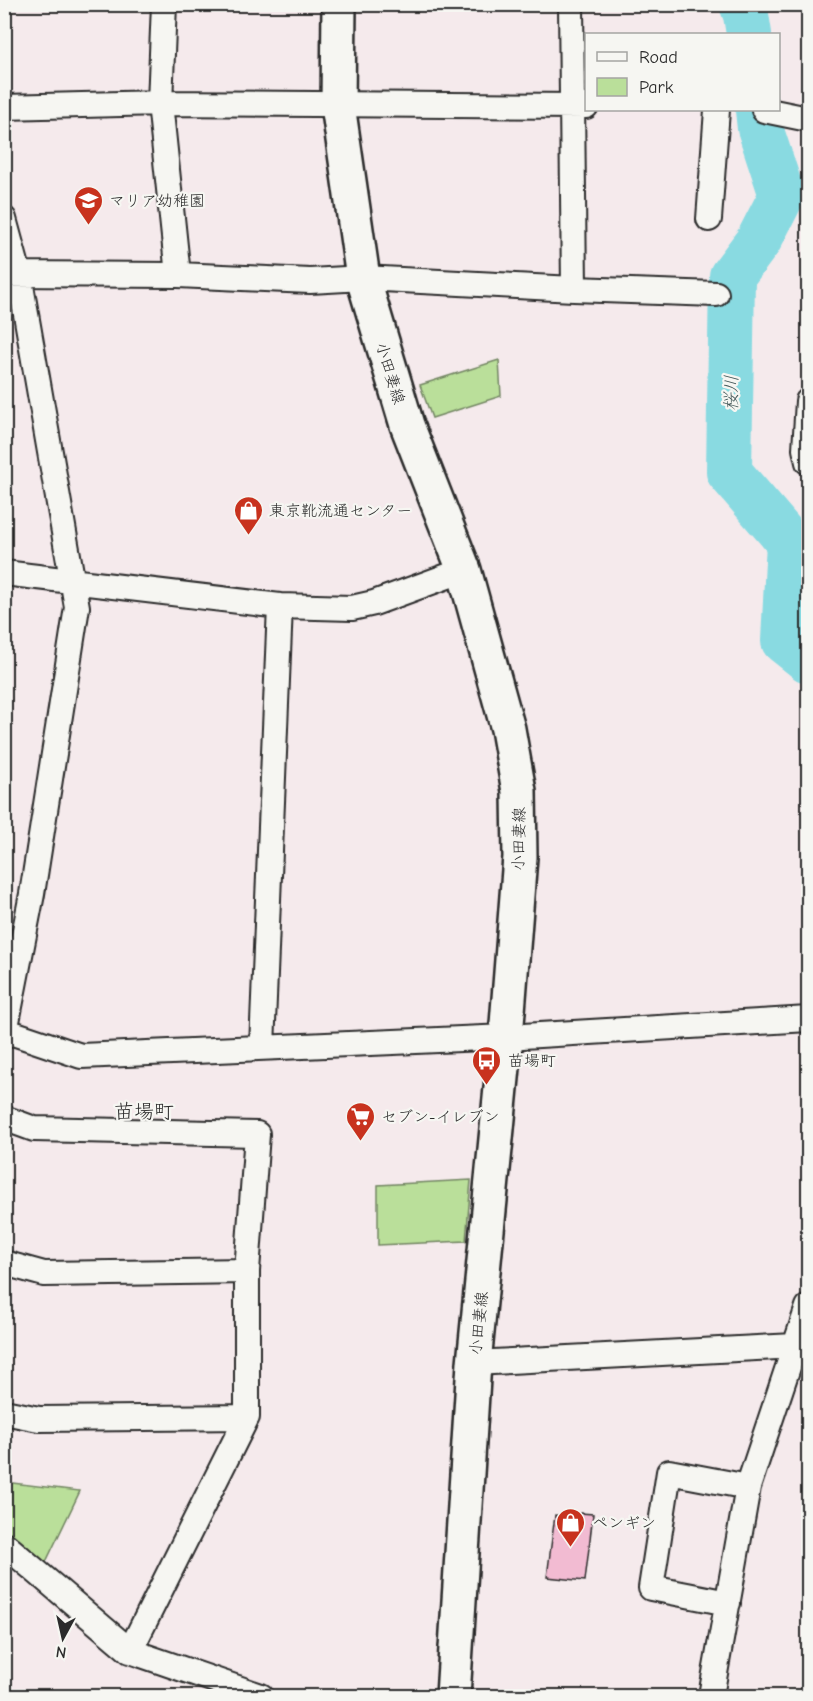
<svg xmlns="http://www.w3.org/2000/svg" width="813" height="1701" viewBox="0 0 813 1701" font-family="'Comic Neue','Klee One',sans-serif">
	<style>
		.green { fill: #badf9a; stroke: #728562; stroke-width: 1.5 }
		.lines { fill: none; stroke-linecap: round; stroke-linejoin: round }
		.river { stroke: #89dae1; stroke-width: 46 }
		.building { fill: #f2bbd2; stroke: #2b2b2b; stroke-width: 1.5 }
		.street-casing { stroke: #2b2b2b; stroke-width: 28 }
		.secondary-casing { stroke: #2b2b2b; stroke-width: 38 }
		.street { stroke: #f6f6f2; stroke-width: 24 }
		.secondary { stroke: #f6f6f2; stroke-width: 33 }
		.labels { text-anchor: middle; stroke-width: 4.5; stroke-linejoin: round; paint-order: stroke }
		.poi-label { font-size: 16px; fill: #2b2b2b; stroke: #f6f6f2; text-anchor: start }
		.street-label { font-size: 16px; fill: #2b2b2b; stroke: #f6f6f2 }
		.water-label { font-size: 18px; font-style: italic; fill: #425758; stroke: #f6f6f2 }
		.quarter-label { font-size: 20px; fill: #2b2b2b; stroke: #f6f6f2 }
	</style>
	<rect width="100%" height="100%" fill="#f5eaec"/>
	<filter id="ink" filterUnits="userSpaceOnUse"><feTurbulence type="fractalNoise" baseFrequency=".0167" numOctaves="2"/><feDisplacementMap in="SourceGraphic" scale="12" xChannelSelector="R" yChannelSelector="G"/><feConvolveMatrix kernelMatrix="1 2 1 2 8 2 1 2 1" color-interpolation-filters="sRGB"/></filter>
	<g filter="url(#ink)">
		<!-- green -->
		<path class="green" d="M499,360l2,36 -69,22 -12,-33z
			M471,1180l-5,61 -88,4v-60z
			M4,1482l76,9 -37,77 -38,-32z"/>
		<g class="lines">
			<!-- river -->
			<path class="river" d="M742,4l4,11 3,19
				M758,110l2,18 22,67 -23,45 -27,36 -3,196 60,70 -5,99 24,19"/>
		</g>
		<!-- building -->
		<path class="building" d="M580,1513l13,1 -8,67 -38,-4 8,-62 24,3z"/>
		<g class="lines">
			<defs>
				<path id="street" d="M164,4l-4,99 18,172
					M571,4l3,285
					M4,107l156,-4 426,3
					M764,110l44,9
					M4,219l15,55 58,333 -45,287 -28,143
					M709,219l8,-109
					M4,274l174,1 132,6 53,-3 211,11 142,5
					M808,401l-3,48 3,13
					M4,573l276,33 72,2 22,-5 90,-33
					M4,1030l77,26 425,-19 302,-18
					M262,1047l18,-441
					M4,1118l30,11 223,5 -10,137v146l-117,234
					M4,1263l40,11 203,-3
					M474,1363l321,-17 11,7
					M4,1412l35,7 208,-2
					M4,1544l126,107 131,45
					M728,1603l-77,-15 18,-116 79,15
					M711,1696l37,-209 60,-180"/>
				<path id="secondary" d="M339,4l-1,101 25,173 44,147 57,145 44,159 11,62 1,66 -14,180 -32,326 -21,333"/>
			</defs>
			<!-- street casing -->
			<use href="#street" class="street-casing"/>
			<!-- secondary casing -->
			<use href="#secondary" class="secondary-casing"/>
			<!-- street -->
			<use href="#street" class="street"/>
			<!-- secondary -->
			<use href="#secondary" class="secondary"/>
		</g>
	</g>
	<!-- icons -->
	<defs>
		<symbol id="school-pin" viewBox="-11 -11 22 30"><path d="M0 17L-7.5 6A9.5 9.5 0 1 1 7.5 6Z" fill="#c8321e" stroke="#f6f6f2"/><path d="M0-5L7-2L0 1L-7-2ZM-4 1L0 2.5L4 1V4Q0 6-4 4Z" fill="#fff"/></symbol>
		<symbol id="shop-pin" viewBox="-11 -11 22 30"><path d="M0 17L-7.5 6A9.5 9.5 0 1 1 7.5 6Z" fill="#c8321e" stroke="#f6f6f2"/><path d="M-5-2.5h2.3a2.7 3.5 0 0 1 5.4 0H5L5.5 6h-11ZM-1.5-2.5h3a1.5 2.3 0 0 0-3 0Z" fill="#fff"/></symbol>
		<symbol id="bus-pin" viewBox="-11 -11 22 30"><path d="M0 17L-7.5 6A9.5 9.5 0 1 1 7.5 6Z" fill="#c8321e" stroke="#f6f6f2"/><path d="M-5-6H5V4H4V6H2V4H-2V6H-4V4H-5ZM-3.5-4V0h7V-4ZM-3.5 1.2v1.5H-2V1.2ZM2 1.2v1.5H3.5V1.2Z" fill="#fff"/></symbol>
		<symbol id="supermarket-pin" viewBox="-11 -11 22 30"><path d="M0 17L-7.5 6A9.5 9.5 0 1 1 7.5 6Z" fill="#c8321e" stroke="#f6f6f2"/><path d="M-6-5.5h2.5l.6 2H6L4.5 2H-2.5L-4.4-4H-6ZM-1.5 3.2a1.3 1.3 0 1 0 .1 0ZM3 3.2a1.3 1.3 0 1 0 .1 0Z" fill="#fff"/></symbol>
	</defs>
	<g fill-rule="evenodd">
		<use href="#school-pin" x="72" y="184" width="33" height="45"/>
		<use href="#shop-pin" x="232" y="494" width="33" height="45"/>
		<use href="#bus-pin" x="470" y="1044" width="33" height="45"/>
		<use href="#supermarket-pin" x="344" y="1100" width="33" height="45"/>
		<use href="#shop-pin" x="554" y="1506" width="33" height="45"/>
	</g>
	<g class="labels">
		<!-- poi labels -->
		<g class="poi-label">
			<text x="109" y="206">マリア幼稚園</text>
			<text x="269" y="516">東京靴流通センター</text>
			<text x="508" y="1066">苗場町</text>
			<text x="381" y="1122">セブン-イレブン</text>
			<text x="592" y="1528">ペンギン</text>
		</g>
		<!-- street labels -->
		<g class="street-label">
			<text transform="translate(391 373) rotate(73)" y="6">小田妻線</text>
			<text transform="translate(518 839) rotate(-89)" y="6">小田妻線</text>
			<text transform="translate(478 1323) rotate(-84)" y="6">小田妻線</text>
		</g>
		<!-- water labels -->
		<g class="water-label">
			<text transform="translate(731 393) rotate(-89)" y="6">桜川</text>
		</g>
		<!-- quarter labels -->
		<g class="quarter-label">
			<text x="144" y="1118">苗場町</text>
		</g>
	</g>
	<!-- margin -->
	<rect width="813" height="1701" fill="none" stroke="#f6f6f2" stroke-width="24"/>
	<rect x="12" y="12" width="789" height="1677" fill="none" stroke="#2b2b2b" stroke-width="2" filter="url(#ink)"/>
	<!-- legend -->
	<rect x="585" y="33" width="195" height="78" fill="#f6f6f2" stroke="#a5a5a2" stroke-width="1.5"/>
	<rect x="597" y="52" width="30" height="9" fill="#f6f6f2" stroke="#a5a5a2" stroke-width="1.5"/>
	<text x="639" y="63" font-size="18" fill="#2b2b2b">Road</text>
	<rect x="597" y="78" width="30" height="18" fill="#badf9a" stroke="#a5a5a2" stroke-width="1.5"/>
	<text x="639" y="93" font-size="18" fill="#2b2b2b">Park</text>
	<!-- north arrow -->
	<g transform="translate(63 1638) rotate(188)" stroke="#f6f6f2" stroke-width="4.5" paint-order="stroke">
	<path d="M0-4.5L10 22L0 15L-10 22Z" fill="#2b2b2b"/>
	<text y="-9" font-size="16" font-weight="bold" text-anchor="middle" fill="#2b2b2b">N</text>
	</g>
</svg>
